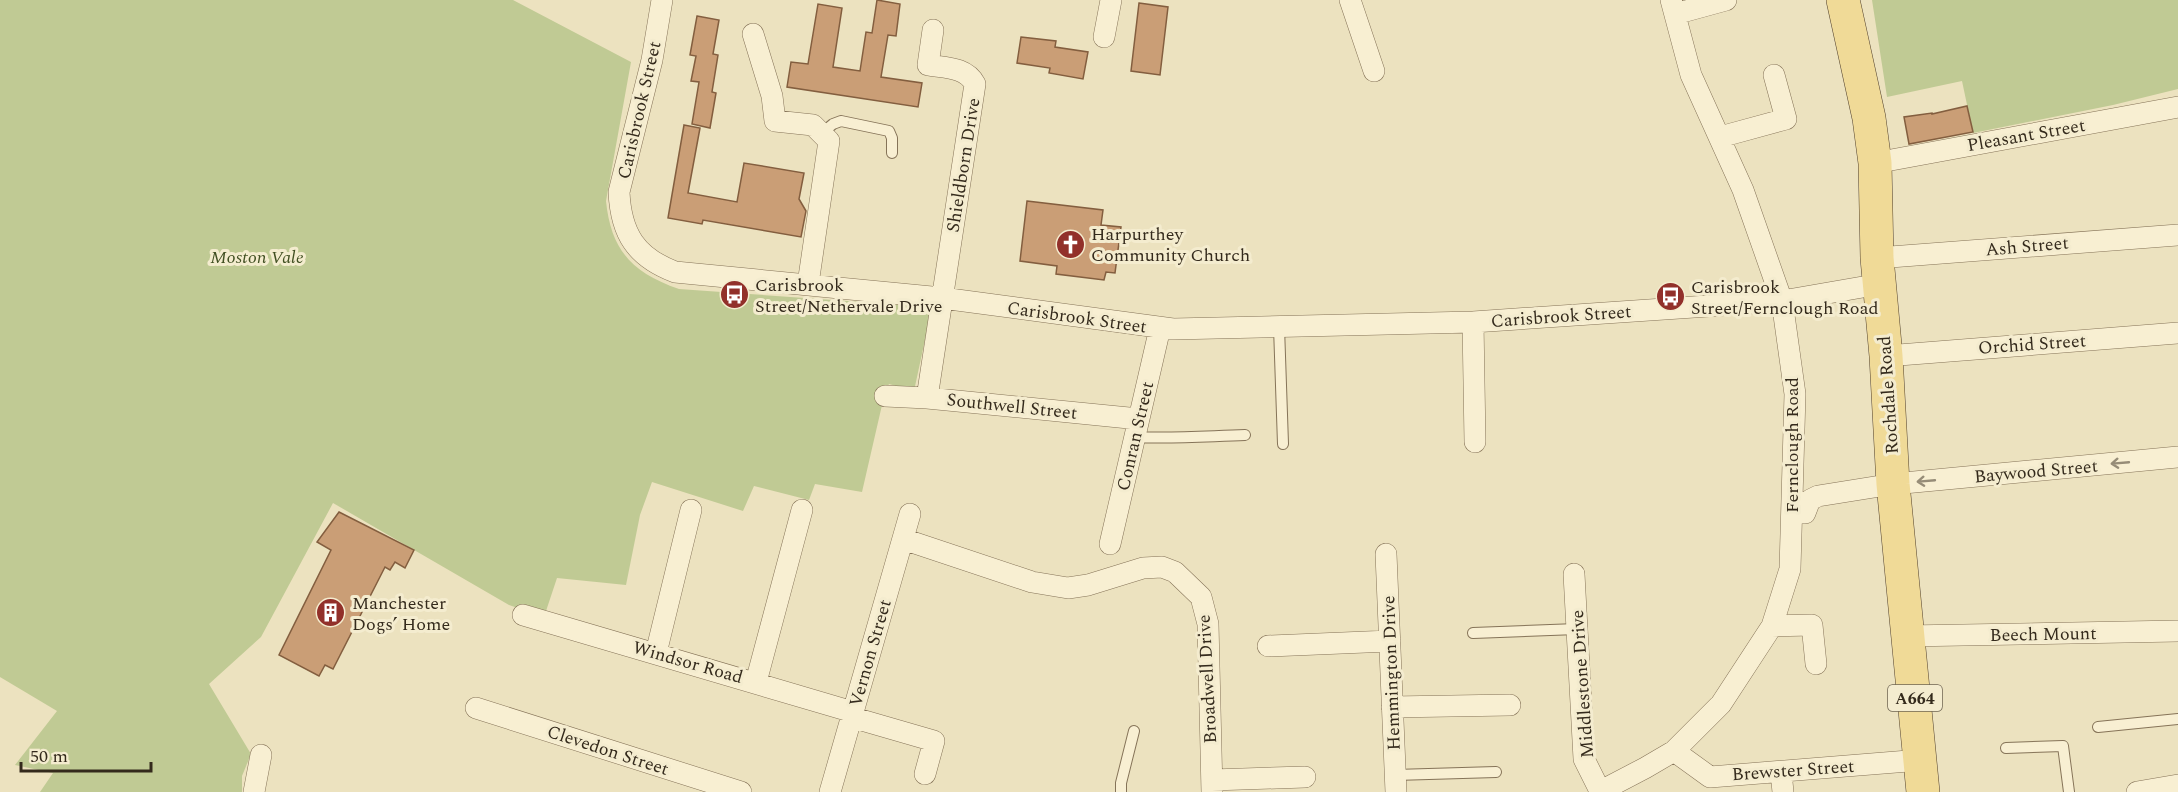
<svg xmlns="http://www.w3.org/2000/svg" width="2178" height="792" viewBox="0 0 2178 792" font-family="Spectral,serif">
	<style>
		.green { fill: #c0ca94 }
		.building { fill: #ca9e76; stroke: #835e3f; stroke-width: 1.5 }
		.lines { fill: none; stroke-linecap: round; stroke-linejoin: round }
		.lane-casing { stroke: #857358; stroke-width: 12 }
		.street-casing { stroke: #857358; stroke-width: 22 }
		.primary-casing { stroke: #52412d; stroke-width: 34 }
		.lane { stroke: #f8efd2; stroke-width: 10 }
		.street { stroke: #f8efd2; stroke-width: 21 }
		.primary { stroke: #f0da97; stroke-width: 33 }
		.oneway { stroke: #968c77 }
		.labels { text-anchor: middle; stroke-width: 6; stroke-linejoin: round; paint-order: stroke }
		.shield { fill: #f4eccf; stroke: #6e6452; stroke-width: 1.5 }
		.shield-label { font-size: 16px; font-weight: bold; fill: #342a1c }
		.street-label { font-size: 18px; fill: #342a1c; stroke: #f4eccf }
		.poi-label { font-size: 18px; fill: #342a1c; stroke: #f4eccf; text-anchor: start }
		.park-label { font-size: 18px; font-style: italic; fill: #425023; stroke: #f4eccf }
	</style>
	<rect width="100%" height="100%" fill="#ece2bf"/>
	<!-- green -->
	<path class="green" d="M0,0h513l118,62 -25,139c5,50 27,72 73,88l253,18 -18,84 -25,-7 -4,8 -23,100 -47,-8 -6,16 -55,-14 -11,25 -91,-29 -12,33 -14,70 -69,-7 -13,39 -35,-12 -176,-102 -72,134 -52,47 42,70 -9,22v16h-202l13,-19 -38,-8 42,-54 -57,-34z
		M1872,0h306v89l-65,16 -140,28 -11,-52 -75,16z"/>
	<!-- building -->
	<path class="building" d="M877,0l23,4 -4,32 -8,-1 -7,42 41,6 -4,24 -131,-20 4,-25 17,2 10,-60 24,4 -9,59 27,4 6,-39 6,1z
		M1139,3l29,4 -8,68 -29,-4z
		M697,16l22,4 -6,34 5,1 -6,37 4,1 -6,35 -18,-4 7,-42 -8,-1 5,-25 -6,-1z
		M1021,37l35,4 -1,6 33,5 -5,27 -34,-6 1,-5 -33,-5z
		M1967,106l6,26 -64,12 -5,-27 28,-4v1z
		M684,125l16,3 -12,65 49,9 7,-39 60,10 -5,26 7,12 -5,26 -98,-17 -1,4 -34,-6z
		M1027,201l76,9 -2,15 20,2 -6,46 -9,-1 -2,8 -48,-6 1,-8 -37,-5z
		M339,512l75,38 -9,18 -10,-6 -5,8 -5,-3 -52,102 -8,-4 -6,11 -40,-21 52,-105 -14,-8z"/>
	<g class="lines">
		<defs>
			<path id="lane" d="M822,133l11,-9 8,-3 48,10 3,7v15
				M1279,327l4,117
				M1135,437c37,2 74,-1 110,-2
				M1473,633l104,-4
				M2098,727l80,-8
				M2006,748l57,-2 6,46
				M1395,775l101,-3
				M1121,792v-9l13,-52"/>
			<path id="street" d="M662,0l-10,60 -33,132c2,42 17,65 56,80l267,26 231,31 300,-7 309,-21 98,-17
				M1350,0l24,71
				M1675,14l51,-14
				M753,34l19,62 3,25 38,4 16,16 -21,143
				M1104,37l7,-37
				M1720,137l66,-18 -12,-44
				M1875,163l303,-56
				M1877,258l301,-23
				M1473,322l2,120
				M1886,356l292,-23
				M885,396l42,2 212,21
				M927,398l48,-314c-9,-17 -29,-16 -47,-19l5,-35
				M1792,513h13l5,-13 8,-4 75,-12 285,-27
				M903,539l129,43 36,6 20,-3 55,-17 19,-1 13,5 26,25 7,27 4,168
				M1110,544l50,-216
				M1386,554l10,238
				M1574,574l10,185 16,32
				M523,615l330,97
				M1772,626l40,-1 4,39
				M1907,636l271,-5
				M1268,646l122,-5
				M656,653l35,-143
				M756,682l46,-172
				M1392,707l118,-2
				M476,708l265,84
				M851,717l83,24 -9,33
				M1674,751l36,26 211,-17
				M1781,772l2,20
				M1212,780l93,-3
				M254,792l7,-37
				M830,792l80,-278
				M1599,792l46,-24 29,-17 47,-47 51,-78 18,-57 5,-175 -13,-93 -39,-111 -52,-115 -20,-75
				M2137,792l41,-7"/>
			<path id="primary" d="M1843,0l26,118 6,45 2,95 9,98 7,128 30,308"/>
		</defs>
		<!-- lane casing -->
		<use href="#lane" class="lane-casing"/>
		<!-- street casing -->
		<use href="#street" class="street-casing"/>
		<!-- primary casing -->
		<use href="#primary" class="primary-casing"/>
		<!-- lane -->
		<use href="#lane" class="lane"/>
		<!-- street -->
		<use href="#street" class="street"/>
		<!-- primary -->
		<use href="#primary" class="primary"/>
	</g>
	<!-- one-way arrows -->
	<defs><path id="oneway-shaft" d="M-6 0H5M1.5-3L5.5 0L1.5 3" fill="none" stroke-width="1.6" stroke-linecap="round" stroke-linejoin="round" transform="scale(1.5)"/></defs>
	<g class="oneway">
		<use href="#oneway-shaft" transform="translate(2120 463) rotate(175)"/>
		<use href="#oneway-shaft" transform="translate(1926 481) rotate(175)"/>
	</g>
	<!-- icons -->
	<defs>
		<symbol id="church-disc" viewBox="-11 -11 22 22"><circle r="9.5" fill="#92302a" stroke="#f4eccf"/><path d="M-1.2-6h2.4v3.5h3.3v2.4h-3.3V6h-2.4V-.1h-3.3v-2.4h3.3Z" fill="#fff"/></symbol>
		<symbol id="bus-disc" viewBox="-11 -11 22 22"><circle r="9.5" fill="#92302a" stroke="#f4eccf"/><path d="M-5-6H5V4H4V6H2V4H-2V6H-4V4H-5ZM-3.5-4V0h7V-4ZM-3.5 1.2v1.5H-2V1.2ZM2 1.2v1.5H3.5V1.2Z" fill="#fff"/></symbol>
		<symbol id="building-disc" viewBox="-11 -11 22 22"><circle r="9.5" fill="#92302a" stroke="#f4eccf"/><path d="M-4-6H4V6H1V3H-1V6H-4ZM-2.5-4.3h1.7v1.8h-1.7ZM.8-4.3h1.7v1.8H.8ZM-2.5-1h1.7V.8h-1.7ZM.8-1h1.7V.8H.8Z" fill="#fff"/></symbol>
	</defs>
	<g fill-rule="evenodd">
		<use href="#church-disc" x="1054" y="228" width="33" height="33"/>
		<use href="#bus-disc" x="718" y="278" width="33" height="33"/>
		<use href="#bus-disc" x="1654" y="280" width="33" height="33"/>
		<use href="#building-disc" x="314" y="596" width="33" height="33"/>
	</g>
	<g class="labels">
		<!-- shield labels -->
		<rect class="shield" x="1888" y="685" width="54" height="26" rx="4.5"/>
		<g class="shield-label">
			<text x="1915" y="704">A664</text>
		</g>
		<!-- street labels -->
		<g class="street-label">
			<text transform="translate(639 110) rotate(-77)" y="6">Carisbrook Street</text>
			<text transform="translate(2026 135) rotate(-10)" y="6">Pleasant Street</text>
			<text transform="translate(963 165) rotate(-81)" y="6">Shieldborn Drive</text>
			<text transform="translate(2027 246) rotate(-5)" y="6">Ash Street</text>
			<text transform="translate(1561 316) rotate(-4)" y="6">Carisbrook Street</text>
			<text transform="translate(1077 317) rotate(8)" y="6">Carisbrook Street</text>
			<text transform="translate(2032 344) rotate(-4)" y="6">Orchid Street</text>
			<text transform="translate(1888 395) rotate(-94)" y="6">Rochdale Road</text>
			<text transform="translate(1012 406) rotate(6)" y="6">Southwell Street</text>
			<text transform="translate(1135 436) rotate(-77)" y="6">Conran Street</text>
			<text transform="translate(1792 445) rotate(-90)" y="6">Fernclough Road</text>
			<text transform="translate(2036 471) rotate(-5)" y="6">Baywood Street</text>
			<text transform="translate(2043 634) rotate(-1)" y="6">Beech Mount</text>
			<text transform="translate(870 653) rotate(-74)" y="6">Vernon Street</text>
			<text transform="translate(688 662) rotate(16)" y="6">Windsor Road</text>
			<text transform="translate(1391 673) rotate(-92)" y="6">Hemmington Drive</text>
			<text transform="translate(1207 679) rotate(-93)" y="6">Broadwell Drive</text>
			<text transform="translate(1582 684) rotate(-94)" y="6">Middlestone Drive</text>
			<text transform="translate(608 750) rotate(18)" y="6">Clevedon Street</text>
			<text transform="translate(1793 770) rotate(-4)" y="6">Brewster Street</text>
		</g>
		<!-- poi labels -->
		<g class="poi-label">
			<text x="1091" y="240">Harpurthey<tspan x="1091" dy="21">Community Church</tspan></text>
			<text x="755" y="291">Carisbrook<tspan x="755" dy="21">Street/Nethervale Drive</tspan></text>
			<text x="1691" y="293">Carisbrook<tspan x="1691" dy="21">Street/Fernclough Road</tspan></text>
			<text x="352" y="609">Manchester<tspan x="352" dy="21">Dogs’ Home</tspan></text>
		</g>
		<!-- park labels -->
		<g class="park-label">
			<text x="257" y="263">Moston Vale</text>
		</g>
	</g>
	<!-- scale -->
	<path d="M21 762v9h130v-9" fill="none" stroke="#342a1c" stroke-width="3"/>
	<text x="30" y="762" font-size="18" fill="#342a1c" stroke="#f4eccf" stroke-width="4.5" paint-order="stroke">50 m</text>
</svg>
